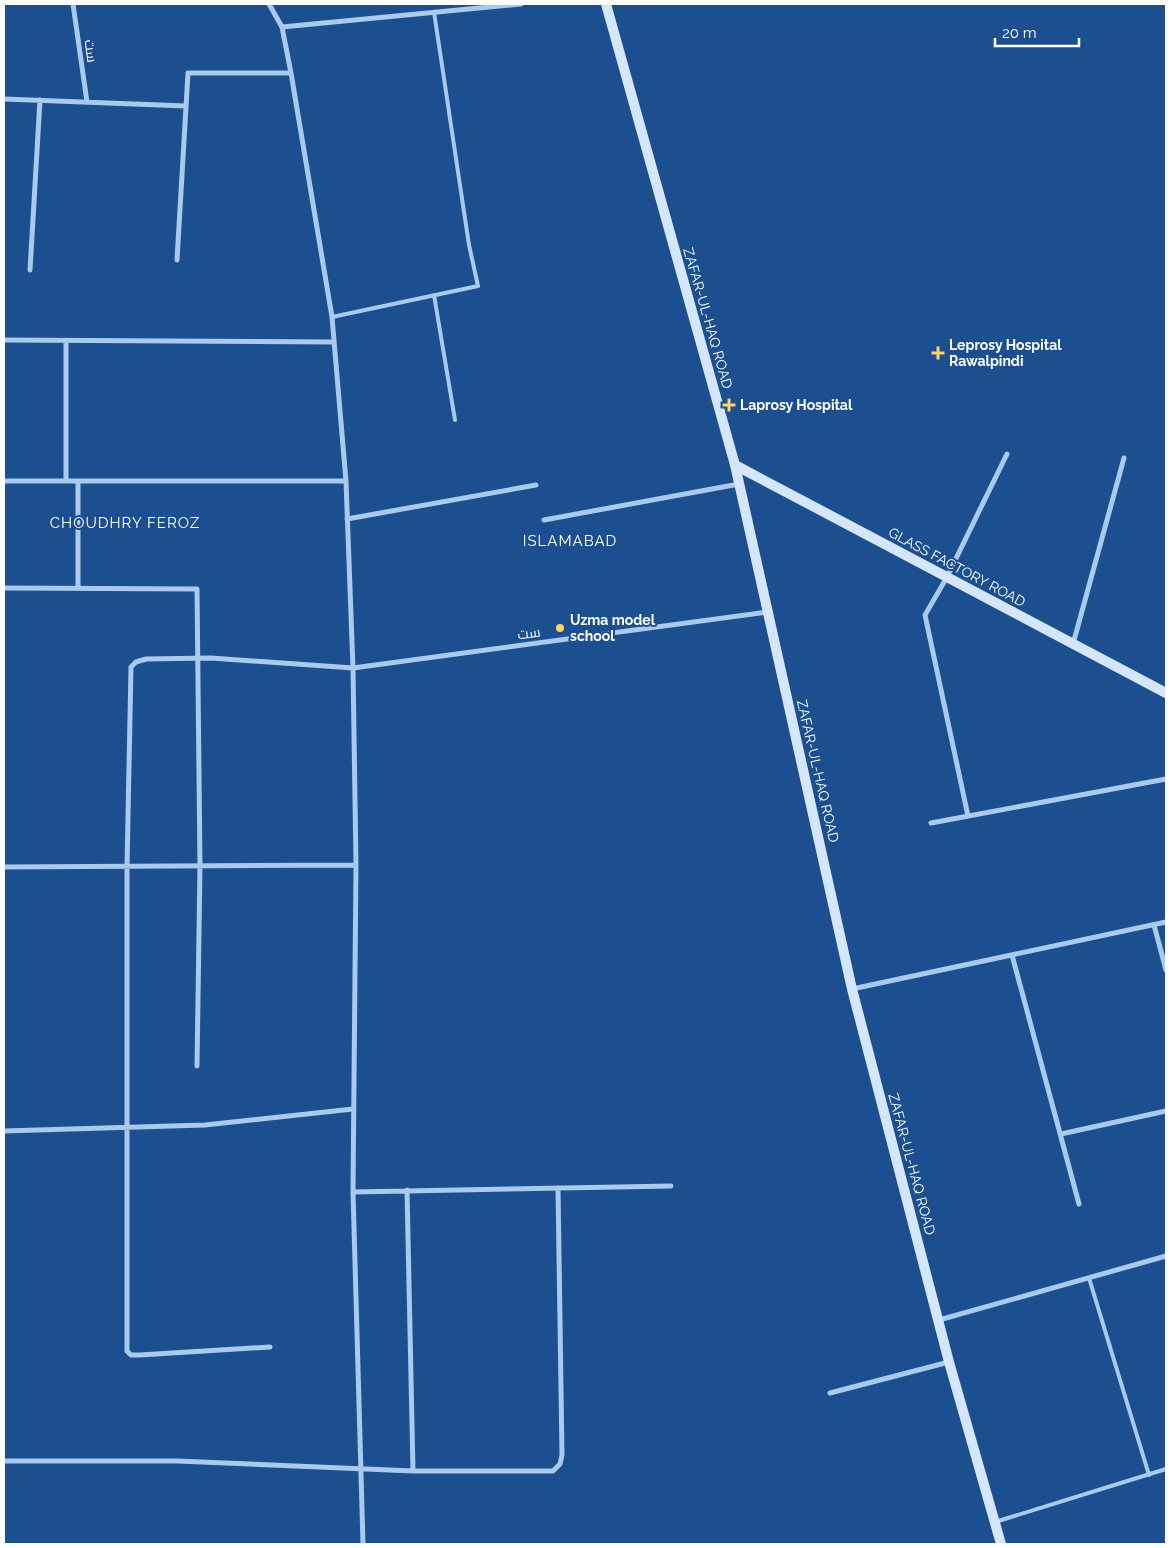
<svg xmlns="http://www.w3.org/2000/svg" width="1170" height="1548" viewBox="0 0 1170 1548" font-family="Raleway,Cairo,sans-serif">
	<style>
		.lines { fill: none; stroke-linecap: round; stroke-linejoin: round }
		.lane { stroke: #a9c9ee; stroke-width: 4 }
		.street { stroke: #a9c9ee; stroke-width: 5 }
		.secondary { stroke: #d6e6fa; stroke-width: 10 }
		.poi-dot { fill: #ffd166; stroke: #1b4f8f; stroke-width: 2 }
		.labels { text-anchor: middle; stroke-width: 4; stroke-linejoin: round; paint-order: stroke }
		.street-label { font-size: 14px; fill: #fff; stroke: #1b4f8f }
		.poi-label { font-size: 14px; font-weight: bold; fill: #fff; stroke: #1b4f8f; text-anchor: start }
		.neighbourhood-label { font-size: 15px; letter-spacing: 1px; fill: #fff; stroke: #1b4f8f }
	</style>
	<rect width="100%" height="100%" fill="#1b4f8f"/>
	<g class="lines">
		<!-- lane -->
		<path class="lane" d="M434,295l21,125
			M332,317l146,-31 -9,-41 -35,-233
			M1089,1278l60,197
			M995,1522l171,-53"/>
		<!-- street -->
		<path class="street" d="M73,4l14,98
			M269,4l13,23 9,46 41,244 14,164 7,187 3,197 -3,327 10,352
			M282,27l239,-23
			M4,99l182,7
			M177,260l11,-187h103
			M30,270l10,-170
			M4,340l330,2
			M4,481h342
			M66,481v-140
			M78,481v107
			M347,519l189,-34
			M544,520l195,-36
			M4,588l193,1 3,277 -3,200
			M1073,644l51,-186
			M968,816l-43,-201 22,-38 60,-123
			M931,823l235,-44
			M4,867l352,-2
			M1154,925l12,45
			M1012,955l67,249
			M852,989l314,-67
			M4,1131l201,-6 148,-16
			M1061,1134l105,-23
			M407,1190l6,281
			M353,1192l318,-6
			M939,1320l227,-64
			M270,1347l-130,8h-9l-4,-4v-484l4,-200 5,-5 10,-3 65,-1 142,10 414,-56
			M830,1393l119,-31
			M4,1461h173l236,10h140l7,-7 2,-9 -4,-267"/>
		<!-- secondary -->
		<path class="secondary" d="M606,4l129,461 117,524 97,373 52,182
			M735,465l431,228"/>
	</g>
	<!-- markers -->
	<g class="poi-dot">
		<path d="M935.5 345.5h5v5h5v5h-5v5h-5v-5h-5v-5h5z"/>
		<path d="M726.5 397.5h5v5h5v5h-5v5h-5v-5h-5v-5h5z"/>
		<circle cx="560" cy="628" r="5"/>
	</g>
	<g class="labels">
		<!-- street labels -->
		<g class="street-label">
			<text transform="translate(91 51) rotate(82)" y="5">ست</text>
			<text transform="translate(708 318) rotate(74)" y="5">ZAFAR-UL-HAQ ROAD</text>
			<text transform="translate(957 567) rotate(28)" y="5">GLASS FACTORY ROAD</text>
			<text transform="translate(529 633) rotate(-8)" y="5">ست</text>
			<text transform="translate(818 771) rotate(77)" y="5">ZAFAR-UL-HAQ ROAD</text>
			<text transform="translate(912 1164) rotate(75)" y="5">ZAFAR-UL-HAQ ROAD</text>
		</g>
		<!-- poi labels -->
		<g class="poi-label">
			<text x="949" y="350">Leprosy Hospital<tspan x="949" dy="16">Rawalpindi</tspan></text>
			<text x="740" y="410">Laprosy Hospital</text>
			<text x="570" y="625">Uzma model<tspan x="570" dy="16">school</tspan></text>
		</g>
		<!-- neighbourhood labels -->
		<g class="neighbourhood-label">
			<text x="125" y="528">CHOUDHRY FEROZ</text>
			<text x="570" y="546">ISLAMABAD</text>
		</g>
	</g>
	<!-- border -->
	<rect width="1170" height="1548" fill="none" stroke="#ffffff" stroke-width="10"/>
	<!-- scale -->
	<path d="M995 38v8h84v-8" fill="none" stroke="#ffffff" stroke-width="2.5"/>
	<text x="1002" y="38" font-size="15" fill="#ffffff" stroke="#1b4f8f" stroke-width="4" paint-order="stroke">20 m</text>
</svg>
